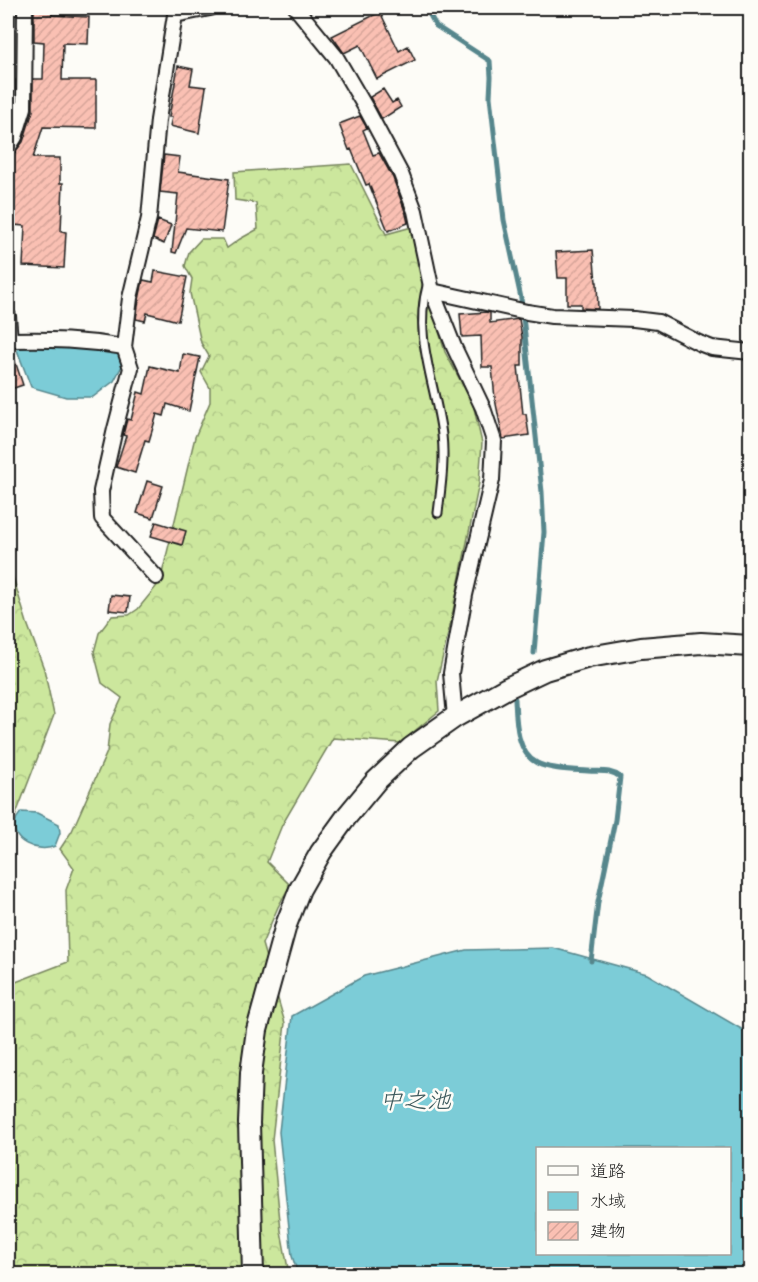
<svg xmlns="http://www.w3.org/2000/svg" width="758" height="1282" viewBox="0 0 758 1282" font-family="Mynerve,'Klee One',sans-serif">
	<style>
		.forest { fill: url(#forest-crowns); stroke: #74825c; stroke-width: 1.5 }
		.water { fill: #7cccd7; stroke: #56868c; stroke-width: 1.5; fill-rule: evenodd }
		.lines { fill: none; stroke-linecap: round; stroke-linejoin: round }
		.stream { stroke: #56868c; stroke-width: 5 }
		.building { fill: url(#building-hatch); stroke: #1c1c1c; stroke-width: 1.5 }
		.lane-casing { stroke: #1c1c1c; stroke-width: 11 }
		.street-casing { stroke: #1c1c1c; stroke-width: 18 }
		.secondary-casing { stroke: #1c1c1c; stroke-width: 24 }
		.lane { stroke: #fdfcf7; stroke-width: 7 }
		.street { stroke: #fdfcf7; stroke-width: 14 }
		.secondary { stroke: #fdfcf7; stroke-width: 20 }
		.labels { text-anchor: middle; stroke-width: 5; stroke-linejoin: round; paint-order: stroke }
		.water-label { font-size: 24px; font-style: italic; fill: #3e5a5d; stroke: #fdfcf7 }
	</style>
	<defs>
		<pattern id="forest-crowns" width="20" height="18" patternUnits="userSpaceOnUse" patternTransform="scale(1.5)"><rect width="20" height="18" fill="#cce79d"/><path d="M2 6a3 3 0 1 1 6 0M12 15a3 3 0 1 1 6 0" fill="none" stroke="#afc687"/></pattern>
		<pattern id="building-hatch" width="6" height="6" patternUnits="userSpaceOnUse" patternTransform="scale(1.5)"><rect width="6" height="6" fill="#fac0b3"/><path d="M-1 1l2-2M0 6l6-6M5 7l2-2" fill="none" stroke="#d6a499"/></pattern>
	</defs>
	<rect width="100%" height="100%" fill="#fdfcf7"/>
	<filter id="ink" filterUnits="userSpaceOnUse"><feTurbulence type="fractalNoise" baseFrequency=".0167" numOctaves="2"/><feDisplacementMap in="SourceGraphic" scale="12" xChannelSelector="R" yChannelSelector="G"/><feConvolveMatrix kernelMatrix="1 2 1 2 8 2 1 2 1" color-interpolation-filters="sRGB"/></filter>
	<g filter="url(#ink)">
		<!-- forest -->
		<path class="forest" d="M351,164l35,70 26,-7 7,36 26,89 28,52 9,39 -3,40 -28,138 -14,60 2,30 -39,32 -67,-5 -51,87 -15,37 23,23 -12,22 -16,37 23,79 -13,117 9,91 8,43h-281v-289l60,-23 -2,-72 8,-22 -14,-19 12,-18 35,-79 3,-28 12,-26 -20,-15 -8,-31 5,-19 13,-17 17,-1 9,-6 22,-27 35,-145 15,-35v-14l-9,-16 8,-16 -8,-13 -11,-50 2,-14 -7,-13 4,-14 12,-13h22l4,9 13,-9 18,-10 -2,-26 -21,-3 -1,-28z
			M8,561l19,62 17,46 10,46 -46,120z"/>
		<!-- water -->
		<path class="water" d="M22,343l67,5 31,6 3,10 -9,17 -21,16h-27l-35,-10 -14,-37z
			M21,812l16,1 22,11 1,9 -5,13c-16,8 -48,-5 -39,-26 0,-2 4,-6 5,-8z
			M553,948l94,26 103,60v240h-452l-6,-18 -13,-124 13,-116 72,-40 102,-26zM538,1148h192v106h-192z"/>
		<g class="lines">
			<!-- stream -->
			<path class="stream" d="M426,8l10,18 54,35 1,16 -1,20 14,123 17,78 21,194 2,40 -10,121
				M515,699c1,21 1,53 22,64 13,7 37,7 51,8 12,1 22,-2 32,6l-5,43 -17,82 -7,59"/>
		</g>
		<!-- building -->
		<path class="building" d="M34,8h19l-1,7 37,2 -1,27 -25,-1 -1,37h34v48l-53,-1 -10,31h27v25h3l-2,48 5,1 -2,36 -41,-2 2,-40 -12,-1 2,-32h-7v-30h2l2,-7 11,-14 10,-31v-32h10l1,-37 -10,-1z
			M380,12l19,39 9,-5 7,14 -38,19 -17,-34 -16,8 -12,-17z
			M178,66l15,3 -3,16 16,2 -7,46 -29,-7 2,-9h-3z
			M8,79l7,1v27l-7,24z
			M383,89l9,14 5,-3 4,7 -19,12 -12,-22z
			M360,116l7,12 -4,2 10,25 6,-2 14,25 13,36 2,9 -20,8 -19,-47 -3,1 -15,-36 -2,1 -10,-26z
			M164,155l16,2 -2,15 51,7 -7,53 -36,-4 -10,25 -4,-1 6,-58 -18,-2z
			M158,220l13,5 -7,19 -11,-5z
			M593,250l3,32h1l1,27 -17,-1v-4h-14v-26h-9l-2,-26z
			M155,271l32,6 -9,44 -31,-8 -2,8 -9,-2 3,-19 4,-20 10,2z
			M487,312l3,1v10l29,-4 3,18v29h-4l5,48h3l3,21 -26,4 -8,-40 -3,-32h-10l-1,-31 -19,1 -2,-23z
			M8,348l3,1 12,36 -15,5z
			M183,354l17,3 -11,54 -22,-7 -3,12 -7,-2 -8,27 -4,-1 -10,33 -19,-6 10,-31 -3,-1 4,-16 4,1 7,-28 6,2 6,-28 30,7z
			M147,481l16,5 -10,32 -16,-5z
			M156,522l30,9 -4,14 -31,-9z
			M111,595l19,2 -2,15 -19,-2z"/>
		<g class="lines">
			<defs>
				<path id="lane" d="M427,286c-14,51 9,99 15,149 3,27 -1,52 -4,78"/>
				<path id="street" d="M296,8l40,49 31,53 34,64 14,37 17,80 22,56 29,61 11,33 -2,39 -27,115 -14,78 4,44
					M8,148l7,-11 9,-29 1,-100
					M432,291l95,21 25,4 82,3 24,3 41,21 13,5 38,4
					M8,316l2,24c41,-1 74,0 114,7l6,-49 19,-80 9,-98 17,-105 35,-7
					M124,347l7,21 -16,61 -14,62 1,27 54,59"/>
				<path id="secondary" d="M253,1274l-4,-151 2,-50 6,-43 29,-105 14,-36 21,-37 26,-36 29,-35 35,-33 44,-31 52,-29 38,-18 44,-13 52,-9 60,-5 49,3"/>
			</defs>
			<!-- lane casing -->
			<use href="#lane" class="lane-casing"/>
			<!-- street casing -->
			<use href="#street" class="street-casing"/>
			<!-- secondary casing -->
			<use href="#secondary" class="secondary-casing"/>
			<!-- lane -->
			<use href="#lane" class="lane"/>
			<!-- street -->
			<use href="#street" class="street"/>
			<!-- secondary -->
			<use href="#secondary" class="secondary"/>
		</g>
	</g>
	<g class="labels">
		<!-- water labels -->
		<g class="water-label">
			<text x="415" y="1108">中之池</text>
		</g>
	</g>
	<!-- margin -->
	<rect width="758" height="1282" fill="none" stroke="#fdfcf7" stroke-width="30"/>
	<rect x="15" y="15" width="728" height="1252" fill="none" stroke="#1c1c1c" stroke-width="2" filter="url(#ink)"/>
	<!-- legend -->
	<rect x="536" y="1147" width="195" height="108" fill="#fdfcf7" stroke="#a3a29f" stroke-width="1.5"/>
	<rect x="548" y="1166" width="30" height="9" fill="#fdfcf7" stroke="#a3a29f" stroke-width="1.5"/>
	<text x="590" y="1177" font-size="18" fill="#1c1c1c">道路</text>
	<rect x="548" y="1192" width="30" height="18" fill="#7cccd7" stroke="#a3a29f" stroke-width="1.5"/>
	<text x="590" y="1207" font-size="18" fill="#1c1c1c">水域</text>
	<rect x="548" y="1222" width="30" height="18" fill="url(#building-hatch)" stroke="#a3a29f" stroke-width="1.5"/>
	<text x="590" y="1237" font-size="18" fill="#1c1c1c">建物</text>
</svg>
